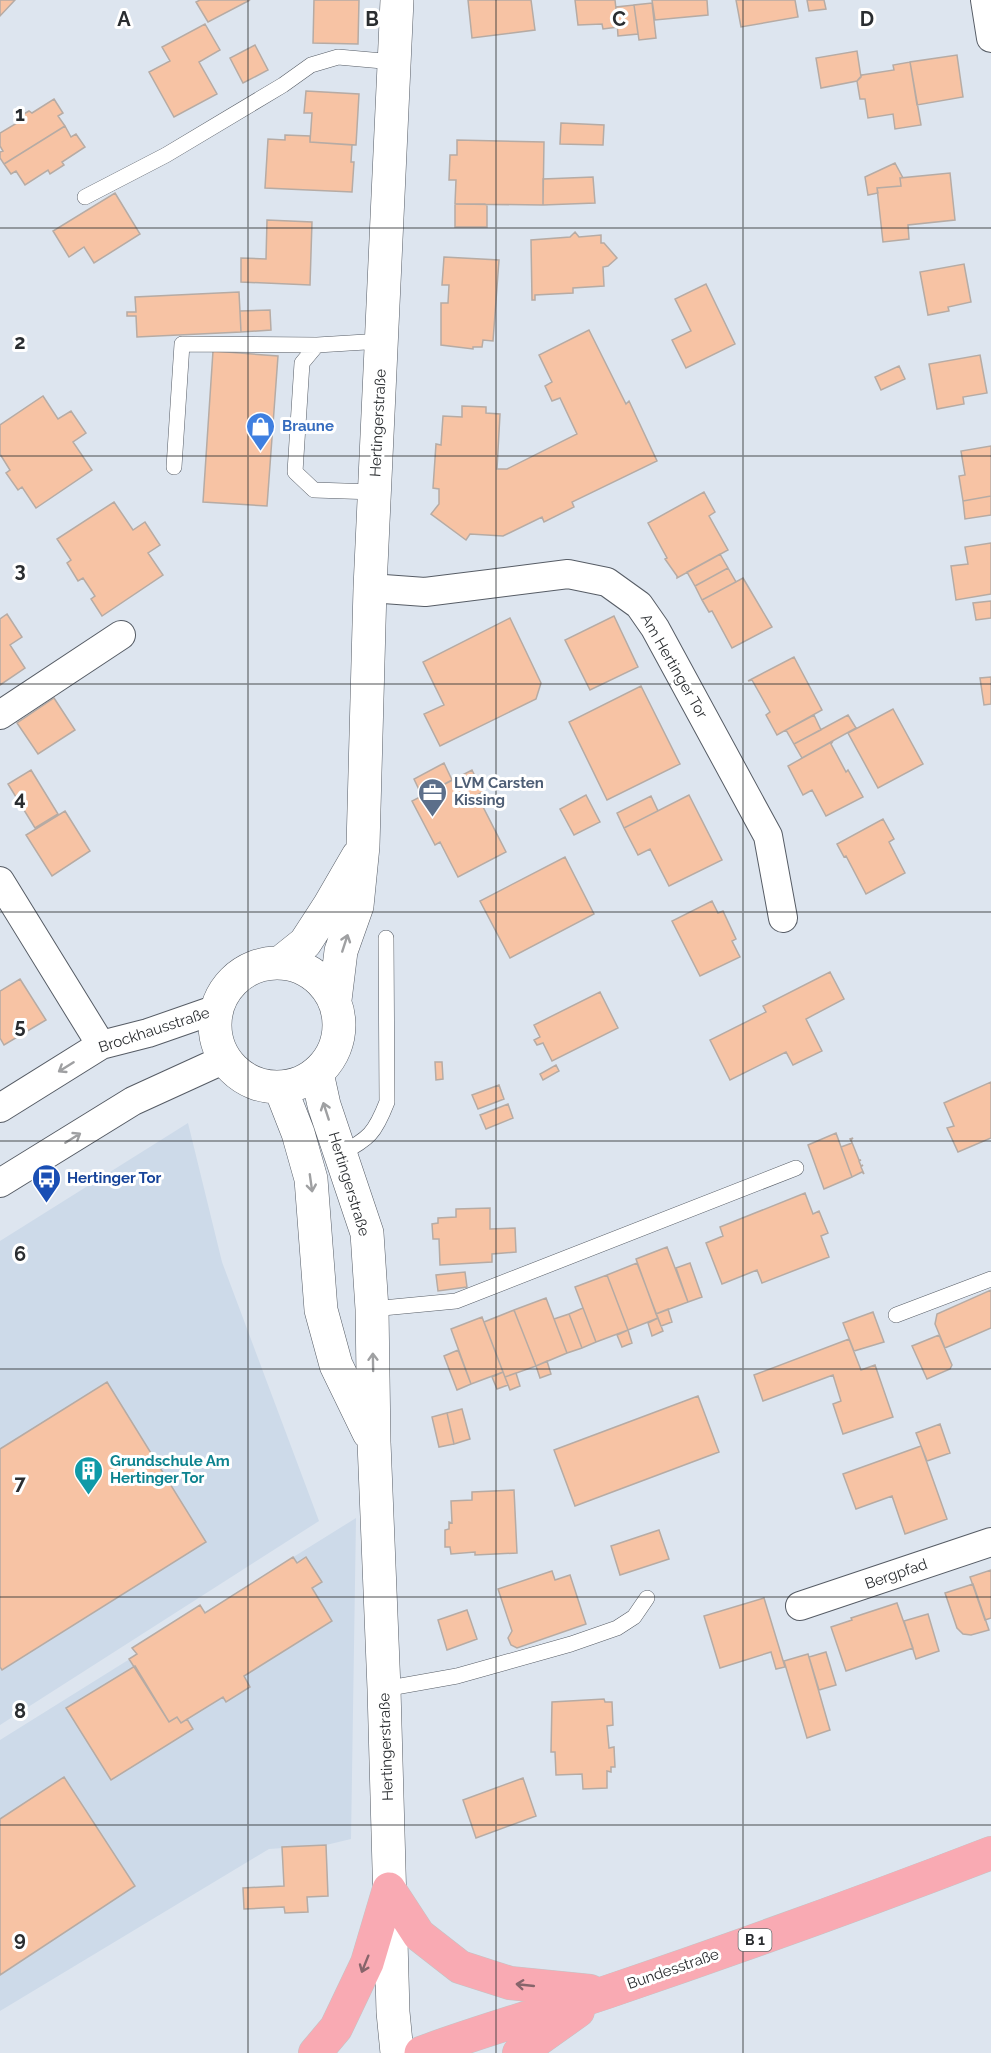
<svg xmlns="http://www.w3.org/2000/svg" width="991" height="2053" viewBox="0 0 991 2053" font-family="Raleway,sans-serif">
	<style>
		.built { fill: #cddae9 }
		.building { fill: #f7c3a4; stroke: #b6aba4; stroke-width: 1.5 }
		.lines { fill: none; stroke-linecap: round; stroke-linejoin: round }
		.lane-casing { stroke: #565c65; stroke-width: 16 }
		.street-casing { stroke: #565c65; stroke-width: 30 }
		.secondary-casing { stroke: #565c65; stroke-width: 34 }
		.primary-casing { stroke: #c3c4c5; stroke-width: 34 }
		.lane { stroke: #fff; stroke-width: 15 }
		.street { stroke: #fff; stroke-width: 28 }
		.secondary { stroke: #fff; stroke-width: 33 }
		.primary { stroke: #f9aab3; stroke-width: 33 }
		.oneway { stroke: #9fa0a2 }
		.oneway2 { stroke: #87656b }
		.grid { fill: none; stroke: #2a2d30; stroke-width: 1.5; stroke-opacity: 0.55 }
		.labels { text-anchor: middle; stroke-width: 6; stroke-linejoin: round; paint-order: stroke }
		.shield { fill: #fff; stroke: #6a6c6e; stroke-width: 1.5 }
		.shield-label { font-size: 14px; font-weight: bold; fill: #2a2d30 }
		.street-label { font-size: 15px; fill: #2a2d30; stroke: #fff }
		.shop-label { font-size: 15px; font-weight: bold; fill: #366cbe; stroke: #fff; text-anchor: start }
		.service-label { font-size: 15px; font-weight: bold; fill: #4e5e75; stroke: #fff; text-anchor: start }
		.transit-label { font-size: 15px; font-weight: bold; fill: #164399; stroke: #fff; text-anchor: start }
		.culture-label { font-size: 15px; font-weight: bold; fill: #0d838f; stroke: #fff; text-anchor: start }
		.grid-label { font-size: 20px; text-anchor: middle; font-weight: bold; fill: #2a2d30; stroke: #fff; stroke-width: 6; stroke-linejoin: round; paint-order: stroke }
	</style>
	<rect width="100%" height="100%" fill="#dde5ef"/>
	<!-- built -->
	<path class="built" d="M188,1123l34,139 97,259 -319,204v-484z
		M356,1518l-5,321 -25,6 -57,4 -269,162v-271z"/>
	<!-- building -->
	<path class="building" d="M0,0h15l-15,16z
		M200,0h50l-42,22 -12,-20z
		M314,0h45l-1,44 -45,-1z
		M468,0h63l4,30 -63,8z
		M575,0h40l3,27 -15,2 -1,-5 -24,1z
		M652,0h55l1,15 -53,5z
		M736,0h59l3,17 -57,10z
		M807,0h17l2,9 -17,2z
		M652,3l4,35 -17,2 -5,-35z
		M634,5l4,29 -20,2 -2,-29z
		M205,24l15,26 -21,12 18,32 -43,23 -25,-45 21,-11 -8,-14z
		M255,45l13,25 -25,13 -13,-25z
		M857,51l4,26 -4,4 -36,7 -5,-30z
		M957,55l6,42 -46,8 -7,-43z
		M910,62l11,63 -26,4 -2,-15 -25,4 -3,-19h-5l-3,-18 5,-6 32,-5 -1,-5z
		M306,91l53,3 -3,51 -46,-3 2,-29h-8z
		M54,99l9,14 -5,3 7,10 -61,38 -4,-6v-6l3,-1 -3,-5v-13l17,-10 -2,-4 14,-8 3,2z
		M561,123l43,2 -1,20 -43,-1z
		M65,126l6,11 5,-3 9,13 -23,15 2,3 -14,9 -2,-4 -23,15 -9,-14 -5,3 -7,-10z
		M285,135l25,1v6l42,3 -1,17h3l-2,30 -87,-4 3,-49 17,1z
		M457,140l87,2 -1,63 -88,-1 1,-24h-7l1,-25h7z
		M895,163l8,15h-3l1,8 -24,2 1,5 -10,2 -3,-18z
		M950,173l5,47 -47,5 1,14 -26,3 -6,-54 24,-2 -1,-8z
		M593,177l2,26 -52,2v-26z
		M115,193l25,41 -46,29 -10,-16 -15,10 -16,-26z
		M455,204h30l2,2v21h-32z
		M267,220l45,2 -2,63 -69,-3v-24l25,1z
		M575,232l4,5 22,-2v8h3l13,15 -9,8 -5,1 1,19 -31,2v5l-38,2v5h-3l-1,-60 39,-3z
		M444,257l55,3 -6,81 -10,-1 -1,7h-9v2l-32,-4v-42h7l1,-18h-7z
		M964,264l7,38 -23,5 1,4 -21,4 -8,-43z
		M706,284l29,60 -49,24 -14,-28 19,-9 -16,-32z
		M239,292l2,40 -104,5 -1,-21h-9v-4h9l-1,-15z
		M270,310l1,20 -30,2 -1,-21z
		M589,330l37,74 3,-3 28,60 -85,41 2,5 -30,15 -2,-5 -39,19 -33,-2 -4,6 -35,-26 8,-10v-15l-6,-1 3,-44 5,1 2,-29 19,1v-11l24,1v6l14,1 -3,55h10l70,-35 -17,-36 -8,3 -7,-15 7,-4 -13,-27z
		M213,351l65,5 -11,150 -64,-4z
		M980,355l7,38 -24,4 1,7 -27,5 -8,-45z
		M899,366l6,13 -24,11 -6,-13z
		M43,396l15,23 13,-8 15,22 -13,9 19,28 -56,38 -14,-21 -4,3 -12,-17 4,-3 -10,-16v-29z
		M991,446v50l-28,5 -4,-25 6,-1 -4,-24z
		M704,492l11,20 -6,4 19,34 -51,28v-2l-12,-17 2,-1 -19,-35z
		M991,496v19l-26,4 -2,-18z
		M114,502l19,28 12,-8 15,23 -12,8 15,22 -61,41 -11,-17 4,-3 -12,-18 -5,3 -11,-18 4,-3 -14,-21z
		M991,543v51l-35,6 -5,-34 17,-2 -3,-17z
		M720,554l8,14 -33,18 -8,-14z
		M728,568l8,14 -34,18 -7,-14z
		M743,578l29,49 -40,21 -20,-37 -3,1 -7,-12z
		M991,601v17l-15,2 -3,-17z
		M7,614l15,23 -12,8 15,23 -25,17v-66z
		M614,616l24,51 -48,23 -25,-50z
		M510,618l31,65 -5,16 -96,47 -16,-32 20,-9 -21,-43z
		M794,657l28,53 -45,25 -11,-20 4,-3 -18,-32 -4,1z
		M991,677v27l-7,1 -4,-27z
		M641,686l39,78 -73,36 -38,-78z
		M54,698l21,32 -37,24 -21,-31z
		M893,709l30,55 -45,24 -30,-55z
		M814,715l7,15 -27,14 -8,-14z
		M848,715l8,13 -54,30 -8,-14z
		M833,741l-2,3 15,28 2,-2 15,27 -37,19 -14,-26 -9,5 -15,-29z
		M444,763l8,17 -30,16 -8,-17z
		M31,770l27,44 -23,14 -27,-44z
		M472,770l11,22 -6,3 29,57 -48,25 -18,-35 -5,3 -23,-44z
		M586,795l14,27 -26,13 -14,-26z
		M689,795l33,65 -53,26 -19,-37 -12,6 -14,-27z
		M651,796l7,15 -34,17 -7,-15z
		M65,811l25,40 -38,25 -26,-41z
		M883,819l11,20 -5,3 16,31 -39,21 -20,-38 -2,1 -7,-13z
		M565,857l29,57 -84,44 -30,-57z
		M712,901l6,12 5,-2 13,28 -4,2 8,16 -40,19 -28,-55z
		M830,972l14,27 -38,20 16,32 -29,14 -7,-13 -56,28 -20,-40 56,-28 -3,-6z
		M20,979l26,41 -42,25 -4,-7v-47z
		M600,992l18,36 -66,33 -9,-18 -6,2 -3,-5 6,-3 -6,-12z
		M435,1062h7l1,17 -7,1z
		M556,1065l3,6 -16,9 -3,-6z
		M991,1082v56l-33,14 -11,-24 7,-2 -10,-23z
		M499,1085l5,14 -26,10 -6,-14z
		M508,1104l5,14 -27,11 -6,-14z
		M836,1133l16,44 -28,12 -16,-44z
		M853,1138l-2,2 8,20h2l-2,1 2,5 2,-1 -2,2 3,7 -2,-2 -10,5 -11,-30 11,-4 -2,-4z
		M805,1193l8,21 6,-3 9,22 -7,3 8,21 -67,26 -5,-13 -35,14 -16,-41 17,-7 -3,-9z
		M490,1208v21l25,-1 1,24 -24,2v8l-52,3 -1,-26h-6l-1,-15 6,-1v-5l18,-1v-8z
		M667,1247l21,55 -32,12 -20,-55z
		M637,1263l21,55 -30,12 -21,-55z
		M690,1263l12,34 -14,5 -12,-34z
		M465,1272l2,15 -29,4 -2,-16z
		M607,1275l21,55 -32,12 -21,-55z
		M991,1290v38l-46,20 -10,-24 2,-10z
		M546,1298l21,55 -31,13 -22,-56z
		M583,1308l13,34 -14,6 -13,-34z
		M668,1309l4,13 -11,4 -5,-12z
		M514,1310l22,56 -31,11 -21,-55z
		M873,1312l11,30 -30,9 -11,-28z
		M569,1314l13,34 -15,5 -13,-34z
		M482,1317l21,55 -32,12 -20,-55z
		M658,1318l5,13 -11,5 -4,-13z
		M628,1330l4,13 -10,4 -5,-12z
		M939,1335l13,30 -2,4 -23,10 -15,-33z
		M849,1339l12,31 14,-5 18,52 -50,17 -10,-30 8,-3 -8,-26 -70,26 -9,-26z
		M458,1350l13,34 -14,6 -13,-34z
		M547,1361l4,13 -11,4 -4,-12z
		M503,1372l5,13 -11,4 -5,-12z
		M516,1373l4,13 -10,4 -5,-13z
		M107,1382l99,160 -204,128 -2,-3v-218z
		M698,1396l21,56 -144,54 -21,-56z
		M462,1409l8,30 -16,5 -7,-31z
		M447,1413l7,31 -15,3 -7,-30z
		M940,1424l10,29 -23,8 -11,-28z
		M921,1446l26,73 -42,15 -13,-38 -36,13 -13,-35z
		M514,1490l3,63 -42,2v-3l-24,2 -1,-7h-5v-17l4,-1v-7l3,1 -1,-22 21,-1v-8z
		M659,1530l10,29 -49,16 -9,-29z
		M293,1557l4,6 9,-6 16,25 -10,6 20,33 -88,55 6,11 -24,15 -3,-5 -42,26 -4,-6 -8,5 -40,-63 8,-5 -5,-6 68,-43 5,8z
		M991,1570v48l-6,2 -15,-43z
		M552,1571l3,9 15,-5 16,49 -69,24 -6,-3 -3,-7 4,-7 -14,-42z
		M973,1584l16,46 -18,5 -8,-1 -6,-6 -12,-35z
		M764,1598l21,69 -9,2 -5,-17 -51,16 -16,-52z
		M897,1603l16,45 -67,23 -15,-44 21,-7 -1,-2z
		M467,1610l10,29 -30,11 -9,-30z
		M928,1614l11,37 -23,8 -12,-38z
		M826,1652l10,33 -17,5 -10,-33z
		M808,1654l22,76 -23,8 -23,-77z
		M135,1666l34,56 8,-5 4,6 6,-4 6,10 -82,51 -45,-72z
		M604,1699l1,3h7l1,23 -6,1 2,22 5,-1 1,20h-4v5l-4,-1v17l-24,1 -1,-15 -26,1 -1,-23h-4l1,-50z
		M64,1777l71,109 -135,89v-156z
		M523,1778l13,38 -60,22 -13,-38z
		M326,1845l2,51 -21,1 1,15 -23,1 -1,-6 -40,2 -1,-21 41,-2 -2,-39z"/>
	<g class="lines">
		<defs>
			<path id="lane" d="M85,197l81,-42 117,-70 28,-20 27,-8 56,5
				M174,467l8,-123 135,1
				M375,492l-61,-2 -19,-18 7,-109 15,-18 65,-4
				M340,1154c29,-15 35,-21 47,-52l-1,-164
				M372,1309l84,-8 340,-133
				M896,1315l95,-36
				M384,1689l73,-13 114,-32 46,-16 17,-11 13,-19"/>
			<path id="street" d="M985,0l6,38
				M370,588l55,4 143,-18 39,8 32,23 16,23 113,208 15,82
				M0,715l121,-80
				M0,881l101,164
				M0,1108l101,-63 47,-12 69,-24
				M0,1183l133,-82 92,-42
				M800,1606l191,-64"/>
			<path id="secondary" d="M280,963l25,-20 24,-37 29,-50
				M215 1025a62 62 0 1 1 124 0a62 62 0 1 1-124 0Z
				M335,1000l6,-49 16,-45 6,-60 7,-258 27,-588
				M317,1073l7,32 43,128 5,76 2,133 10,247 9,323 4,41
				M280,1087l18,46 13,46 10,131 15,55 33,68"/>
			<path id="primary" d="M389,1889l30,46 41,32 50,16 80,8
				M315,2053l21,-25 31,-65 22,-74
				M421,2053c61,-23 124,-40 186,-61 129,-44 257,-90 384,-139
				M519,2053l59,-42"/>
		</defs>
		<!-- lane casing -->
		<use href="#lane" class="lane-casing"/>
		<!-- street casing -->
		<use href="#street" class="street-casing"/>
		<!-- secondary casing -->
		<use href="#secondary" class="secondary-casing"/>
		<!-- primary casing -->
		<use href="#primary" class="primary-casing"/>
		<!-- lane -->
		<use href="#lane" class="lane"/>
		<!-- street -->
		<use href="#street" class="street"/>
		<!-- secondary -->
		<use href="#secondary" class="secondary"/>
		<!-- primary -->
		<use href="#primary" class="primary"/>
	</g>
	<!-- one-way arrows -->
	<defs><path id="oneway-shaft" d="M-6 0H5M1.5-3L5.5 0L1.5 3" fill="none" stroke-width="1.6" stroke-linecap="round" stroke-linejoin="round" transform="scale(1.5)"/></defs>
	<g class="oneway">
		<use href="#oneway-shaft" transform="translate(345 943) rotate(-72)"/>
		<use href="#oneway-shaft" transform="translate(66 1067) rotate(148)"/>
		<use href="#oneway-shaft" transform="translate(326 1111) rotate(-108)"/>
		<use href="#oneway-shaft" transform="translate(73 1138) rotate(-32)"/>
		<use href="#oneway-shaft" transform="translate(311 1183) rotate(82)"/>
		<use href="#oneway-shaft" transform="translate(373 1362) rotate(-91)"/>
	</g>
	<g class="oneway2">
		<use href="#oneway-shaft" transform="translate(365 1964) rotate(112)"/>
		<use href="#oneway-shaft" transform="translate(525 1985) rotate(-174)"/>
	</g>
	<!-- grid -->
	<path class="grid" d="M248,0v2053M496,0v2053M743,0v2053M0,228h991M0,456h991M0,684h991M0,912h991M0,1141h991M0,1369h991M0,1597h991M0,1825h991"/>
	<!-- icons -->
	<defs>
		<symbol id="shop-pin" viewBox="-11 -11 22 30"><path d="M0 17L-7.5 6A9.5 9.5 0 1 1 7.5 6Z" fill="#3f7fe0" stroke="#fff"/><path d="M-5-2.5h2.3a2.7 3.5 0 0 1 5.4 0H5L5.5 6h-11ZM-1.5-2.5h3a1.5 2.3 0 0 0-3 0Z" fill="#fff"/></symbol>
		<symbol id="office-pin" viewBox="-11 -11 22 30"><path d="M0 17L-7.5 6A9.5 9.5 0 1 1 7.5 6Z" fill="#5c6f8a" stroke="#fff"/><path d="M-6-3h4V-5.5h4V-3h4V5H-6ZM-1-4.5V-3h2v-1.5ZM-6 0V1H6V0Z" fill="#fff"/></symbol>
		<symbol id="bus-pin" viewBox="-11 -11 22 30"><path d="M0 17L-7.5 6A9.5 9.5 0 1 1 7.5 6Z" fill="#1a4fb4" stroke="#fff"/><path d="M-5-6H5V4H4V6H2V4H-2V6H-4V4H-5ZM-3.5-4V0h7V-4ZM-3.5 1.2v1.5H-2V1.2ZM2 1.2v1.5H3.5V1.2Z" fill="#fff"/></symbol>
		<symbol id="building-pin" viewBox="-11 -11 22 30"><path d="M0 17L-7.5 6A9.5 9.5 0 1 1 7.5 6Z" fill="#0f9aa8" stroke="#fff"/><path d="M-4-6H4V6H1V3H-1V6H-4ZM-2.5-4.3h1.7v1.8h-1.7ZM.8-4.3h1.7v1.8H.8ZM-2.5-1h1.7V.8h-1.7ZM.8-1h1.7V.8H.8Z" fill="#fff"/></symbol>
	</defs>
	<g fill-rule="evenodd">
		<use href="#shop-pin" x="244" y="410" width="33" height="45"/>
		<use href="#office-pin" x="416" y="776" width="33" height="45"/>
		<use href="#bus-pin" x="30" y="1162" width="33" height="45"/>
		<use href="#building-pin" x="72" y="1454" width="33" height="45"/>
	</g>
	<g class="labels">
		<!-- shield labels -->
		<rect class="shield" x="738.5" y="1929" width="33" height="22" rx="4.5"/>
		<g class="shield-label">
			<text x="755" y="1945">B 1</text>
		</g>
		<!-- street labels -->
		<g class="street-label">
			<text transform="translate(378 423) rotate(-87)" y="5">Hertingerstraße</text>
			<text transform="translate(674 666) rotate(60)" y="5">Am Hertinger Tor</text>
			<text transform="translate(154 1030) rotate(-18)" y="5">Brockhausstraße</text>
			<text transform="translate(349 1184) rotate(73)" y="5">Hertingerstraße</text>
			<text transform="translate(896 1574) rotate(-19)" y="5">Bergpfad</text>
			<text transform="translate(386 1747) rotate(-92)" y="5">Hertingerstraße</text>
			<text transform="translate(673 1969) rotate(-19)" y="5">Bundesstraße</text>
		</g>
		<!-- shop labels -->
		<g class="shop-label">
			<text x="282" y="431">Braune</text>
		</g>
		<!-- service labels -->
		<g class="service-label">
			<text x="454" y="788">LVM Carsten<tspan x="454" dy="17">Kissing</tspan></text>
		</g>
		<!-- transit labels -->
		<g class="transit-label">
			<text x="67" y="1183">Hertinger Tor</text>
		</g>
		<!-- culture labels -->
		<g class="culture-label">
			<text x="110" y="1466">Grundschule Am<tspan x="110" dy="17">Hertinger Tor</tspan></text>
		</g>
	</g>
	<g class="grid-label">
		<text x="124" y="26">A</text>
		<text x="372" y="26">B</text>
		<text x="619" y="26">C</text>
		<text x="867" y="26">D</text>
		<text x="20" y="121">1</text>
		<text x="20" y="349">2</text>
		<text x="20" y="577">3</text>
		<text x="20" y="805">4</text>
		<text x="20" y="1033">5</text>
		<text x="20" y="1261">6</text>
		<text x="20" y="1490">7</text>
		<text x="20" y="1718">8</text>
		<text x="20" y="1946">9</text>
	</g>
</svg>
